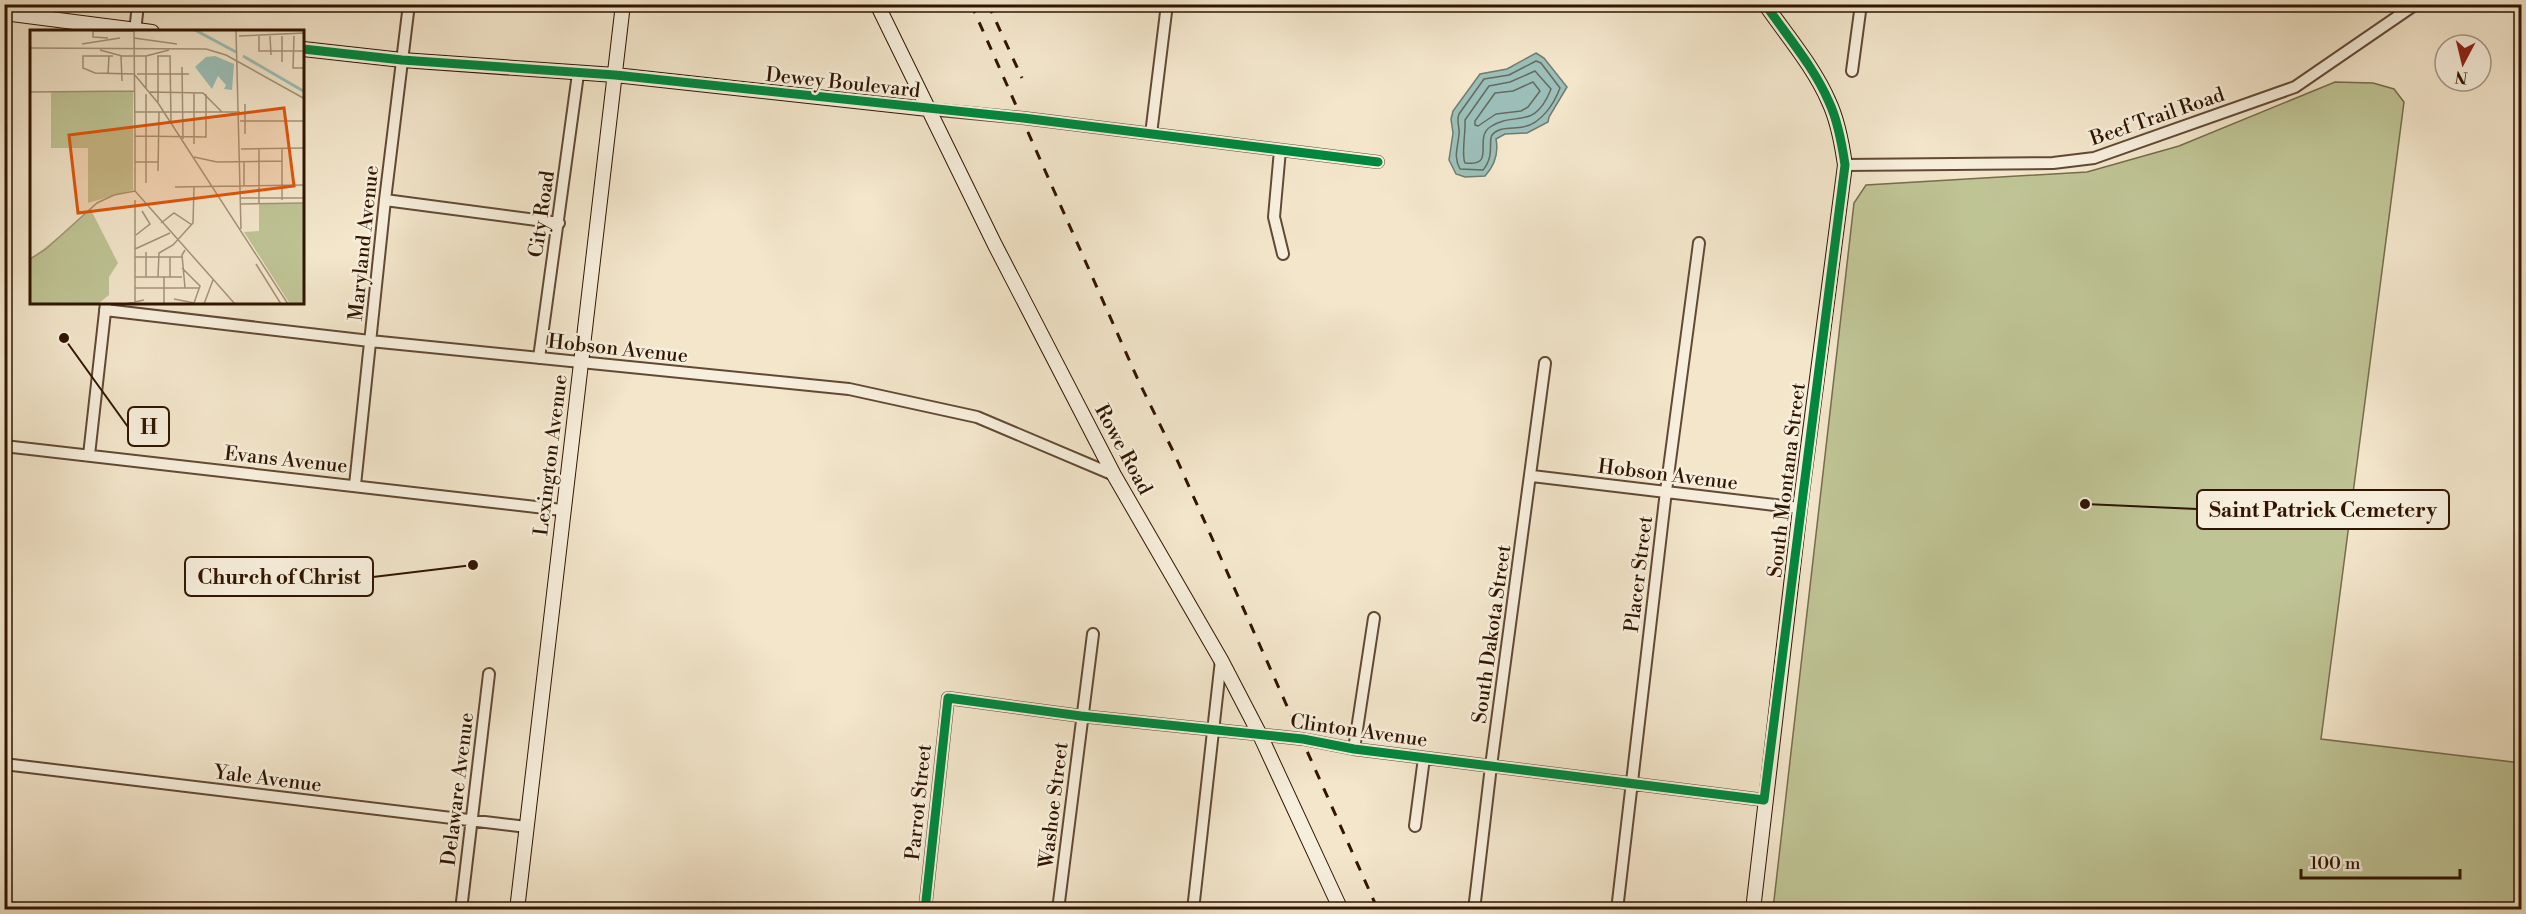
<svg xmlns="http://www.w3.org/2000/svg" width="2526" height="914" viewBox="0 0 2526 914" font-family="'Libre Bodoni',serif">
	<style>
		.green { fill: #bfc495; stroke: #786c4b; stroke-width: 1.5 }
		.water { fill: #9bbfb8; stroke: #717b6f; stroke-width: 1.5 }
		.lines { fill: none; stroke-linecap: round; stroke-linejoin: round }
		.shore { stroke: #666a5c; stroke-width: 1.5 }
		.street-casing { stroke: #624934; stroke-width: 14 }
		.secondary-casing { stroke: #311501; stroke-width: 16 }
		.street { stroke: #f7efdd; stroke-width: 10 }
		.secondary { stroke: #f7efdd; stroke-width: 14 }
		.rail { stroke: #311501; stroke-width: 3; stroke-dasharray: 10 10; stroke-linecap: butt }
		.cycleway-casing { stroke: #f7efdd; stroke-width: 13 }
		.cycleway { stroke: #00873e; stroke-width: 9 }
		.labels { text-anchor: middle; stroke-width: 5; stroke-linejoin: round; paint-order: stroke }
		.street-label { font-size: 20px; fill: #311501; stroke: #f7efdd }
		.inset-river { fill: none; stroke: #9bbfb8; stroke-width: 3 }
		.inset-road { fill: none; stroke: #a5927a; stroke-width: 1.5 }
		.view { fill: #df560b; fill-opacity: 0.15; stroke: #df560b; stroke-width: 3 }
		.inset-edge { fill: none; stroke: #311501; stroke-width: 3 }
		.leader { fill: none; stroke: #311501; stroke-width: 2 }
		.callout-dot { fill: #311501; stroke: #f7efdd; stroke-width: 2 }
		.callout { fill: #f7efdd; stroke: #311501; stroke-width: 2 }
		.callout-label { font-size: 21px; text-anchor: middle; font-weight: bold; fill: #311501 }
	</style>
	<rect width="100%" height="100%" fill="#f3e6cb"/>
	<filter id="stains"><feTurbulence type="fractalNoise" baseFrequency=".00333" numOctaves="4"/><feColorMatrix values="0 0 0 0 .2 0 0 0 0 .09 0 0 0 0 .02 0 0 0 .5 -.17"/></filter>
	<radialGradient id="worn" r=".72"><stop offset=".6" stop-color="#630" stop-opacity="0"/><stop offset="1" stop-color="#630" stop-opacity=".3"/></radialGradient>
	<!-- green -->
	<path class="green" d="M2335,82l38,1 21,6 10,13 -83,637 200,24v146h-748l81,-706 12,-18 221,-13 92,-26z"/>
	<!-- water -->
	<path class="water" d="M1536,53l8,5 23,29 -18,30 -1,5 -21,11 -22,1 -9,5c3,15 -1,26 -11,37l-20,1 -9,-3 -7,-14 4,-27 -2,-14 2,-8 27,-37 27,-5z"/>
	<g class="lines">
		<!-- shore -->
		<path class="shore" d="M1536,61l5,2 19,25c-6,16 -19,36 -37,39 -10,2 -24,-1 -31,8 -4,6 3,21 -9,35l-23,-1c-7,-13 -2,-21 -1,-35 1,-7 -3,-12 0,-20l25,-35 25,-4z
			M1535,71l16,18c-17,43 -36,21 -61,38 -17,12 7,40 -25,36 -4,-9 1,-31 0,-43l24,-34 21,-4z
			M1533,82l7,9 -12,16 -7,4 -25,3 -18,12 -3,-1v-4l20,-28 18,-2z"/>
		<defs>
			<path id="street" d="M135,32l3,-28
				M1852,71l9,-67
				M928,109l95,9 355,44
				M1151,134l16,-130
				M1280,150l-6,67 9,37
				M1845,165l208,-2 41,-5 201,-71 121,-83
				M385,200l174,23
				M105,310l265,31 479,48 128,28 137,58
				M539,358l39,-284
				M4,446l558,64
				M89,455l17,-152
				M1532,476l268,32
				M355,485l30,-285 24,-196
				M1354,749l20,-131
				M4,764l523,63
				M1415,826l9,-68
				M461,910l28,-236
				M925,910l23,-212 133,18 222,23 51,10 410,51
				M1058,910l35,-276
				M1193,910l28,-250
				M1474,910l17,-144 54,-403
				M1617,910l49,-419 33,-248"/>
			<path id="secondary" d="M877,4l118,241 119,230 107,185 39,75 81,175
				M4,13l148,19
				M303,49l99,11 213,15 313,34
				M517,910l106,-906
				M1753,910l47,-402 45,-343c-3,-21 -7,-44 -16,-63 -15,-35 -42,-66 -64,-98"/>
		</defs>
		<!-- street casing -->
		<use href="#street" class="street-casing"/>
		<!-- secondary casing -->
		<use href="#secondary" class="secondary-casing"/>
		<!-- street -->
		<use href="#street" class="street"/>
		<!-- secondary -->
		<use href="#secondary" class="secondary"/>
		<!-- rail -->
		<path class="rail" d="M971,4l168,378 35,71 204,457
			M988,4l34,74"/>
		<defs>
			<path id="cycleway" d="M303,49l99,11 213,15 408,43 355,44
				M925,910l23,-212 133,18 222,23 51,10 410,51 81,-635c-3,-21 -7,-44 -16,-63 -15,-35 -42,-66 -64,-98"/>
		</defs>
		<!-- cycleway casing -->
		<use href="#cycleway" class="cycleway-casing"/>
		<!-- cycleway -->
		<use href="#cycleway" class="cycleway"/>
	</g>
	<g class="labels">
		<!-- street labels -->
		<g class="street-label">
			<text transform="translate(843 82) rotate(6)" y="7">Dewey Boulevard</text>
			<text transform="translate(2157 116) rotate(-19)" y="7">Beef Trail Road</text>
			<text transform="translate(541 214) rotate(-82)" y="7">City Road</text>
			<text transform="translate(363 243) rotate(-84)" y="7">Maryland Avenue</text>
			<text transform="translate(618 348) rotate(6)" y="7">Hobson Avenue</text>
			<text transform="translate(1124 449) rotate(62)" y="7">Rowe Road</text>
			<text transform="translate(550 455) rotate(-83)" y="7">Lexington Avenue</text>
			<text transform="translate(286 459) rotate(6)" y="7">Evans Avenue</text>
			<text transform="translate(1668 474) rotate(7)" y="7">Hobson Avenue</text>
			<text transform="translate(1786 480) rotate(-83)" y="7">South Montana Street</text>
			<text transform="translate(1638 574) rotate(-83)" y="7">Placer Street</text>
			<text transform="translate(1491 634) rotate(-82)" y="7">South Dakota Street</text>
			<text transform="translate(1359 730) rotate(8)" y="7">Clinton Avenue</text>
			<text transform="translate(268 778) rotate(7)" y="7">Yale Avenue</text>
			<text transform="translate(457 789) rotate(-83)" y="7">Delaware Avenue</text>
			<text transform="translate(918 802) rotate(-84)" y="7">Parrot Street</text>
			<text transform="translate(1053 805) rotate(-83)" y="7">Washoe Street</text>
		</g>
	</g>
	<!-- overview -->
	<g transform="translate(30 30)">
		<rect width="274" height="274" fill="#f3e6cb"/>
		<path d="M21,62h82v98l-45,13v-55h-37zM229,174h45v100h-14l-46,-72 15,-1zM61,180l27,53 -9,14v18l-11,9h-68v-44z" fill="#bfc495"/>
		<path d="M185,26l19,8 -2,26 -8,-1 2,-4 -8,-9 -6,13 -17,-22 11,-10z" fill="#9bbfb8"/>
		<path class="inset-river" d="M165,0l41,22M213,26l62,36"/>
		<path class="inset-road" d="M104,0l1,106M206,0l5,199M209,6l66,-3M229,6v15h46M240,6l1,19M264,6l-1,32h12M78,8l-15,-1v-6h41M104,8l43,6M52,14l38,-6M0,18l176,1 20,6 79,44M70,20l22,6M83,26h-30v12l12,5 39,1M91,26l1,25M92,26h24M116,26l23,-6M127,26h13l1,66M252,32v-26M152,37l1,72M78,44l1,-18M104,44l24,29 130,201M107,44h52M116,58v-32M0,62l105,-1M120,62l53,1 19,19M116,64v89M176,64v43l-71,-1v55l100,113M128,72v-46M215,74v30M105,82h105M210,91h65M164,114v-51M252,118v52M211,119l64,-1M229,119v55M164,127l23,5 65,-1M105,132h23M128,141l1,-59M214,156v-25M145,157l130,-2M211,168h64M211,174l64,-1M131,193l13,-10 18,12M106,205l14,-11 -8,-13M105,219l35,-16M116,222v25M105,227h47M0,229l16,-10 51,-46 17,-8 21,-4M226,234l25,40M105,247h47M128,247l1,-24 14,-8 20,-22 1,-36M140,247v-20M105,258h64M155,258l-3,-33 3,-5M144,269l20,4 6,-17 -18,-18M95,274l19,-4M105,274v-104M134,274v-27M174,274l9,-24"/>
		<path class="view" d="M254,78l10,78 -216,27 -9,-78z"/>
		<rect width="274" height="274" class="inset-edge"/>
	</g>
	<!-- callouts -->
	<path class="leader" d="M64 338L128 427M2085 504L2197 509M473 565L373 577"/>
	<g class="callout-dot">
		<circle cx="64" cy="338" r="6"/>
		<circle cx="2085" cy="504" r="6"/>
		<circle cx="473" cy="565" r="6"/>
	</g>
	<g class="callout">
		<rect x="128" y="407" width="41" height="39" rx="6"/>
		<rect x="2197" y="490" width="252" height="39" rx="6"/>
		<rect x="185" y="557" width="188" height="39" rx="6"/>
	</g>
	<g class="callout-label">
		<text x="149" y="434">H</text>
		<text x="2323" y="517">Saint Patrick Cemetery</text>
		<text x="279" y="584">Church of Christ</text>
	</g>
	<!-- margin -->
	<rect width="2526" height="914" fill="none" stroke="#f3e6cb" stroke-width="24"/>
	<rect x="6" y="6" width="2514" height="902" fill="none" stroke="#311501" stroke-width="3"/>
	<rect x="12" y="12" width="2502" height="890" fill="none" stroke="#311501" stroke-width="1.5"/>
	<!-- north arrow -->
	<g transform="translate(2463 63) rotate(187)"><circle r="28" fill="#f7efdd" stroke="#a89885" stroke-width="1.5"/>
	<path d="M0-4.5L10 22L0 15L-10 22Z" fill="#8f2418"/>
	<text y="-9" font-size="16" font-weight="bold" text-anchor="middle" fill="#311501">N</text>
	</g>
	<!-- scale -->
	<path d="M2301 869v9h159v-9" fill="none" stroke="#311501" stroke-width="3"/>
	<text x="2310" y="869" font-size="18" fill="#311501" stroke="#f7efdd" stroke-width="4.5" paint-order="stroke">100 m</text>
	<rect width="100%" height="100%" filter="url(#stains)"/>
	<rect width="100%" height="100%" fill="url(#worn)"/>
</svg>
